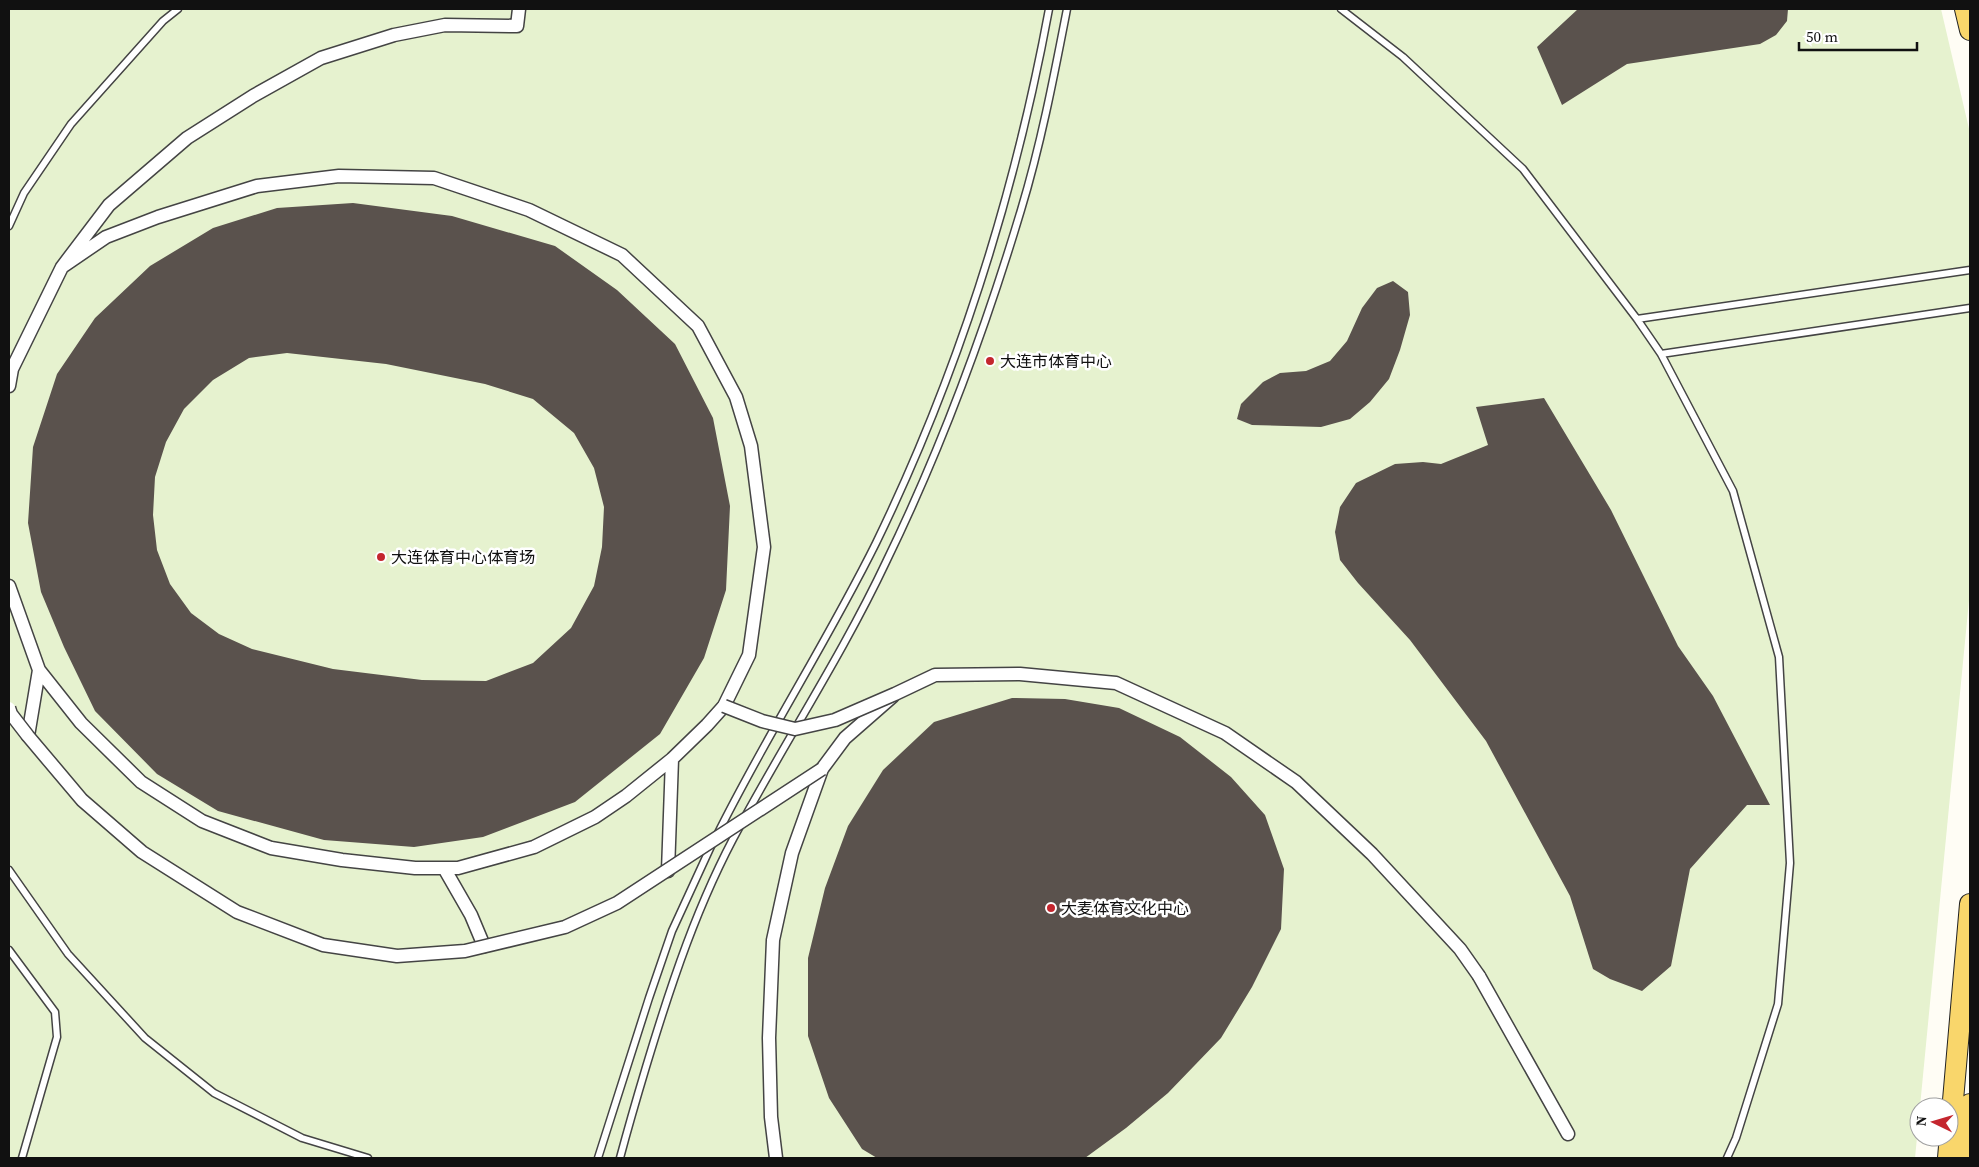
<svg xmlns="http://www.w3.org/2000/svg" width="1979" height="1167" viewBox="0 0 1979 1167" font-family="'Source Serif 4','Noto Sans SC',serif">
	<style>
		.pitch { fill: #e6f2cf }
		.building { fill: #5a524d; fill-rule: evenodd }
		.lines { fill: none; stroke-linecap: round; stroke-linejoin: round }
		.lane-casing { stroke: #444; stroke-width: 9 }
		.street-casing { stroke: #444; stroke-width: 15 }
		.primary-casing { stroke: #222; stroke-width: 22 }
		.lane { stroke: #fff; stroke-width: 6 }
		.street { stroke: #fff; stroke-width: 12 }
		.primary { stroke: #f9d66b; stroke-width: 20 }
		.street-bridge-casing { stroke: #444; stroke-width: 15; stroke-linecap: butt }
		.street-bridge { stroke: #fff; stroke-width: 12 }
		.poi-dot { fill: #c4262e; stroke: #fff; stroke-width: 2 }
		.labels { text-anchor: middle; stroke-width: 5; stroke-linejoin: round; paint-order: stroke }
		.poi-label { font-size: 16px; fill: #111; stroke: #fff; text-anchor: start }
	</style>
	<rect width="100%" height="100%" fill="#fffdf5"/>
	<!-- pitch -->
	<path class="pitch" d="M9,9h1932l29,124v457l-55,568h-1906z"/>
	<!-- building -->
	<path class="building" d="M1578,9h210l-1,12 -11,14 -16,9 -133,20 -65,41 -25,-58z
		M353,203l99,13 103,30 62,44 58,54 38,74 17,88 -4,84 -22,68 -44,76 -85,68 -92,35 -69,10 -90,-7 -106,-29 -61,-37 -62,-63 -31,-64 -23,-55 -13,-69 5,-76 24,-73 38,-56 55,-52 63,-38 64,-20zM287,353l99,11 99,20 48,15 41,34 20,35 10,39 -2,40 -8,39 -23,42 -38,35 -47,18 -64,-1 -89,-11 -81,-20 -33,-15 -28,-21 -21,-29 -13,-34 -4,-35 2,-38 11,-35 18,-33 29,-29 36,-22z
		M1393,281l15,11 2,23 -10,35 -11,29 -19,23 -20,17 -29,8 -69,-2 -15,-6 4,-15 22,-22 17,-9 26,-2 24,-10 17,-20 15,-33 15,-20z
		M1544,398l67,112 67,136 35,50 57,109h-23l-57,64 -19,97 -29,25 -32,-12 -17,-10 -23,-73 -84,-155 -76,-101 -52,-57 -18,-23 -5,-28 5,-25 16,-24 39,-19 28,-2 18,2 47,-19 -12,-38z
		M1012,698l53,1 54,9 61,29 51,40 34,38 19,54 -3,60 -29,58 -31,51 -53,55 -42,35 -41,30h-208l-15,-9 -33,-51 -21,-62v-78l17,-70 23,-62 35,-56 51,-48z"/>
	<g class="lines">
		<defs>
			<path id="lane" d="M1341,9l62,48 120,112 114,150 24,35 72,137 46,166 11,206 -12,141 -42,134 -9,20
				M9,226l15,-33 47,-69 92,-103 15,-12
				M1637,319l333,-49
				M1661,354l309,-46
				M746,815c46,-84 99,-166 140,-253 55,-113 99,-232 135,-352 20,-66 33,-134 46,-201
				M717,835c49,-99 110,-193 159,-292 82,-169 139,-350 173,-534
				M9,870l59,84 77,84 69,55 88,45 66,20
				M9,950l46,62 2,25 -35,121
				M598,1158l51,-160 23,-67 40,-87
				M620,1158c8,-30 17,-61 26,-91 25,-83 52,-165 94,-241"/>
			<path id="street" d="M9,386l3,-17 50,-102 47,-62 78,-67 66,-42 68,-38 73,-23 51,-10 72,1 2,-17
				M9,586l30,84 42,53 60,59 61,39 69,27 71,12 73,8h43l76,-21 61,-30 31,-21 46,-37 35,-34 17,-19 25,-51 15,-108 -13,-101 -15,-49 -38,-71 -76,-71 -93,-45 -95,-32 -95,-2 -82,10 -99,31 -52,20 -44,30
				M28,736l11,-66
				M444,868l27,47 13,31
				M668,871l4,-112
				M1479,976l89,158
				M776,1158l-5,-41 -2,-79 4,-98 19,-87 30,-84 23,-31 48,-42"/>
			<path id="primary" d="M1965,9l5,21
				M1948,1158l22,-254
				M1965,1158l5,-54"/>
		</defs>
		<!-- lane casing -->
		<use href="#lane" class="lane-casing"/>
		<!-- street casing -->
		<use href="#street" class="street-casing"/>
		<!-- primary casing -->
		<use href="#primary" class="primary-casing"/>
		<!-- lane -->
		<use href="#lane" class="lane"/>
		<!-- street -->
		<use href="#street" class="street"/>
		<!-- primary -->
		<use href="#primary" class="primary"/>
		<defs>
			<path id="street-bridge" d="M724,706l38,15 33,8 40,-9 60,-26 40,-19 85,-1 96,9 109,50 71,49 76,72 88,95 19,27
				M9,708l2,6 17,22 54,64 60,52 95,60 86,33 74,11 68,-5 100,-24 52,-24 205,-134"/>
		</defs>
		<!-- street-bridge casing -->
		<use href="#street-bridge" class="street-bridge-casing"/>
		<!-- street-bridge -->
		<use href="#street-bridge" class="street-bridge"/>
	</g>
	<!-- markers -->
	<g class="poi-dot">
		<circle cx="990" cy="361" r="5"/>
		<circle cx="381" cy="557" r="5"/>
		<circle cx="1051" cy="908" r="5"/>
	</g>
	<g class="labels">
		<!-- poi labels -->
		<g class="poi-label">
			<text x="1000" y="367">大连市体育中心</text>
			<text x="391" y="563">大连体育中心体育场</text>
			<text x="1061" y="914">大麦体育文化中心</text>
		</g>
	</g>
	<!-- border -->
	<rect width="1979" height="1167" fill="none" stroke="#111111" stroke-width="20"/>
	<!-- north arrow -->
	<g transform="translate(1934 1122) rotate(275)"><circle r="24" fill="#ffffff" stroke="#a0a0a0"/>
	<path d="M0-4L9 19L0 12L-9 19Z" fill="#c4262e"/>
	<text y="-8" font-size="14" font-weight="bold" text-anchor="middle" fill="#111111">N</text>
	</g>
	<!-- scale -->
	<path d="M1799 42v8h118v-8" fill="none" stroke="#111111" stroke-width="2.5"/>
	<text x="1806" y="42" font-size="15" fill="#111111" stroke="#ffffff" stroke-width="4" paint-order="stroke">50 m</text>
</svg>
